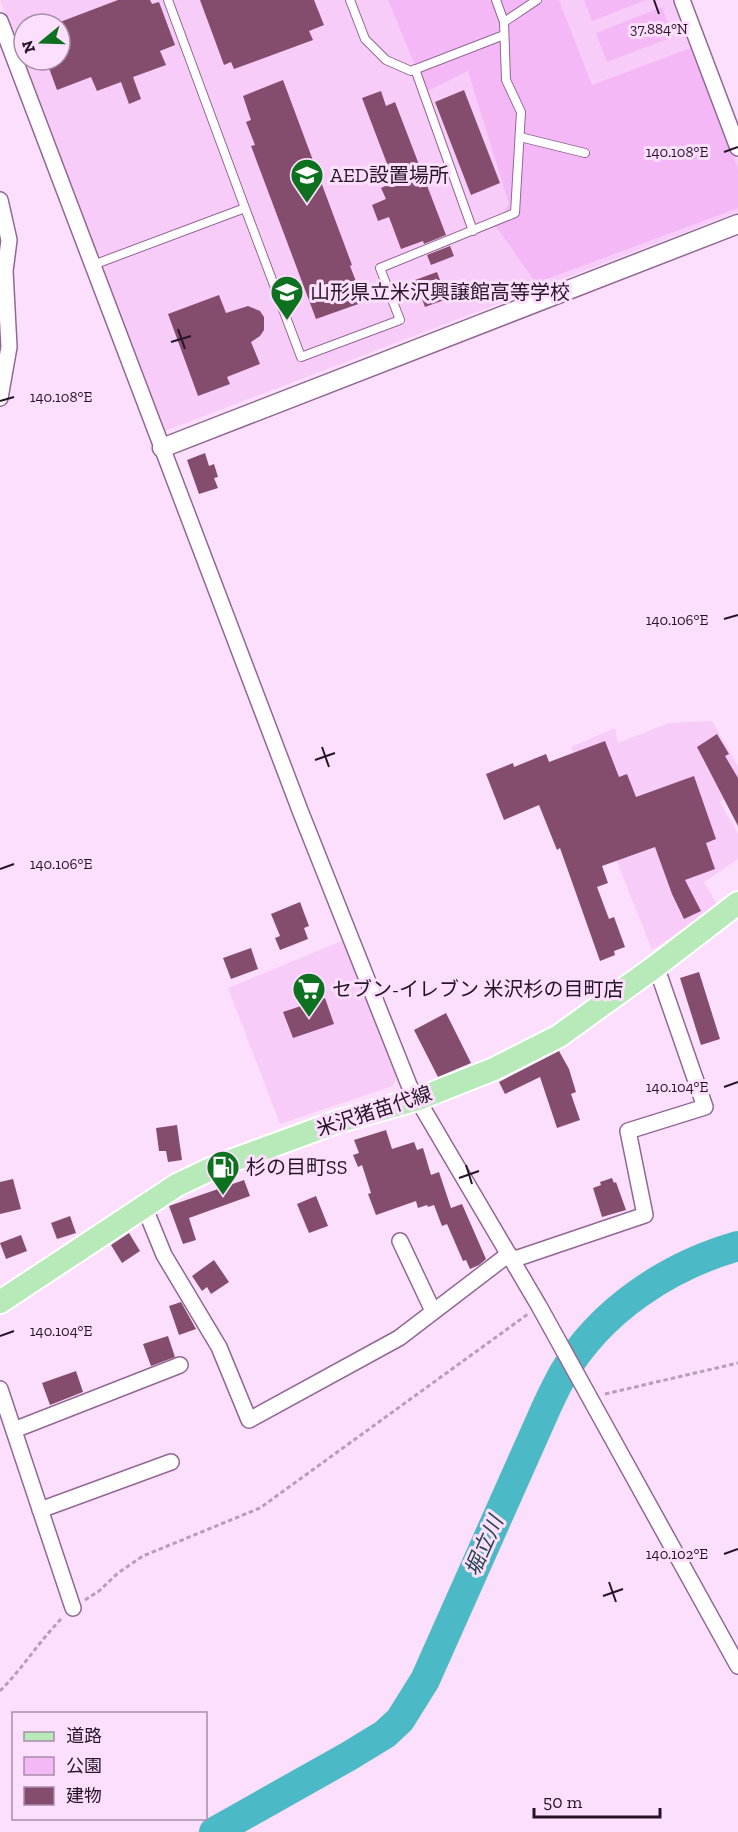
<svg xmlns="http://www.w3.org/2000/svg" width="738" height="1832" viewBox="0 0 738 1832" font-family="'Zilla Slab','Noto Sans JP',serif">
	<style>
		.built { fill: #f8ccf9; fill-rule: evenodd }
		.green { fill: #f3b8f5 }
		.lines { fill: none; stroke-linecap: round; stroke-linejoin: round }
		.river { stroke: #4cbac6; stroke-width: 30 }
		.building { fill: #854d6d }
		.service-casing { stroke: #936795; stroke-width: 10 }
		.minor-casing { stroke: #936795; stroke-width: 18 }
		.tertiary-casing { stroke: #936795; stroke-width: 21 }
		.primary-casing { stroke: #fff; stroke-width: 26 }
		.path { stroke: #b79eb8; stroke-width: 3; stroke-dasharray: 4.5 3; stroke-linecap: butt }
		.service { stroke: #fff; stroke-width: 8 }
		.minor { stroke: #fff; stroke-width: 15 }
		.tertiary { stroke: #fff; stroke-width: 18 }
		.primary { stroke: #b7e9b9; stroke-width: 22 }
		.ticks { fill: none; stroke: #261527; stroke-width: 2 }
		.labels { text-anchor: middle; stroke-width: 6; stroke-linejoin: round; paint-order: stroke }
		.poi-label { font-size: 20px; fill: #261527; stroke: #fcdffd; text-anchor: start }
		.street-label { font-size: 20px; fill: #261527; stroke: #fcdffd }
		.water-label { font-size: 21px; font-style: italic; fill: #244549; stroke: #fcdffd }
		.ticks-label { font-size: 15px; text-anchor: middle; fill: #261527; stroke: #fcdffd; stroke-width: 6; stroke-linejoin: round; paint-order: stroke }
	</style>
	<rect width="100%" height="100%" fill="#fcdffd"/>
	<!-- built -->
	<path class="built" d="M0,0h678l60,160v52l-573,219zM24,24h36v36h-36z
		M712,721l26,45v24l-18,12 18,32v25l-34,23 14,24 -66,44 -81,-203 44,-19 3,15 51,-20z
		M346,939l51,136 -4,11 -113,38 -52,-136z"/>
	<!-- green -->
	<path class="green" d="M388,0h171l33,85 99,-37 47,121v39l-202,75 -41,-58 14,-21 -41,-133 -42,21z
		M584,0h62l-54,21z
		M662,7l11,30 -66,25 -11,-29z"/>
	<g class="lines">
		<!-- river -->
		<path class="river" d="M214,1832l135,-76 36,-22 15,-14 25,-40 118,-265c6,-14 13,-28 20,-41 38,-64 105,-108 175,-128"/>
	</g>
	<!-- building -->
	<path class="building" d="M118,0h32l2,4 7,-2 16,43 -15,6 6,14 -33,12 8,22 -12,5 -8,-22 -24,9 -6,-14 -34,13 -11,-30h14v-38z
		M200,0h114l10,25 -15,6 4,9 -79,29 -3,-7 -7,3z
		M283,80l69,185 -2,1 14,36 -48,17 -65,-173 4,-1 -9,-23 5,-2 -8,-24z
		M464,90l36,93 -29,12 -36,-93z
		M381,91l5,15 9,-4 51,133 -22,9 -1,-3 -22,8 -12,-32 -11,4 -6,-16 14,-6 -5,-11 13,-6 -32,-84z
		M450,246l4,10 -23,9 -4,-10z
		M437,272l10,27 -22,8 -10,-27z
		M219,295l7,18 22,-7 12,5 4,6v13l-4,6 -9,6 9,22 -33,13 3,7 -32,12 -30,-82z
		M205,453l4,13 5,-2 4,13 -4,1 4,10 -19,6 -12,-34z
		M717,734l12,20 -4,2 13,22v48l-41,-79z
		M605,741l14,36 8,-3 9,23 58,-21 22,63 -10,4 9,26 -30,11 16,31 -17,8 -12,-25 -17,-47 -53,19 6,17 -11,4 12,32 5,-2 11,30 -11,4 1,4 -15,6 -40,-113 -3,2 -18,-45 -35,15 -18,-46 27,-11 1,4 32,-13 3,8z
		M300,902l9,24 -5,2 4,11 -28,11 -5,-12 5,-2 -9,-22z
		M251,948l7,21 -27,10 -8,-21z
		M699,972l21,67 -19,6 -21,-67z
		M325,998l9,26 -41,14 -10,-26z
		M446,1013l25,50 -33,14 -24,-47z
		M559,1051l10,18 7,23 -5,2 9,26 -23,8 -17,-51 -35,17 -6,-12z
		M177,1125l5,35 -14,2 -2,-11h-7l-3,-23z
		M386,1130l6,19 22,-7 3,8 6,-2 8,27 8,-3 12,36 11,-4 24,55 -7,6 -9,4 -4,-9 -3,1 -16,-37 -5,2 -8,-21 -6,2 -1,-2 -9,3 -2,-7 -40,14 -8,-21 3,-1 -9,-28 -4,2 -5,-12 6,-2 -5,-13z
		M612,1178l2,5 2,-1 10,28 -24,7 -9,-29 8,-3 -1,-3z
		M13,1179l8,30 -21,5v-32z
		M244,1180l6,16 -61,22 7,22 -13,4 -14,-38z
		M316,1196l12,30 -19,7 -12,-29z
		M70,1216l6,17 -19,6 -6,-16z
		M129,1233l11,18 -18,12 -11,-18z
		M21,1235l6,16 -21,8 -6,-16z
		M214,1260l15,22 -18,12 -4,-7 -5,4 -10,-15z
		M181,1302l15,27 -17,6 -10,-29z
		M168,1336l7,21 -24,9 -8,-22z
		M76,1371l7,21 -33,13 -8,-22z"/>
	<g class="lines">
		<defs>
			<path id="service" d="M350,0l15,39 21,21 25,11 93,-36
				M504,22l33,-22
				M415,69l58,162
				M520,137l65,16
				M245,208l56,149 99,-37 -20,-52 135,-55 6,-101 -15,-32 -2,-58 -8,-22
				M93,265l152,-57 -77,-208"/>
			<path id="minor" d="M682,0l56,148
				M0,21l301,792 108,272 130,221 199,360
				M0,200l9,40 -4,31 4,76 -9,51
				M144,1206l20,49 55,92 30,73 150,-82 110,-84
				M400,1241l33,70
				M512,1260l133,-45 -17,-84 77,-24 -49,-141
				M0,1389l73,219
				M14,1430l166,-65
				M40,1510l131,-48"/>
			<path id="tertiary" d="M162,448l576,-224"/>
			<path id="primary" d="M0,1302l177,-117 40,-19 120,-44 81,-23 76,-30 65,-33 97,-70 82,-63"/>
		</defs>
		<!-- service casing -->
		<use href="#service" class="service-casing"/>
		<!-- minor casing -->
		<use href="#minor" class="minor-casing"/>
		<!-- tertiary casing -->
		<use href="#tertiary" class="tertiary-casing"/>
		<!-- primary casing -->
		<use href="#primary" class="primary-casing"/>
		<!-- path -->
		<path class="path" d="M605,1394l133,-31
			M85,1600l14,-9 19,-18 25,-17 117,-48 268,-194
			M0,1691c23,-23 40,-51 63,-74"/>
		<!-- service -->
		<use href="#service" class="service"/>
		<!-- minor -->
		<use href="#minor" class="minor"/>
		<!-- tertiary -->
		<use href="#tertiary" class="tertiary"/>
		<!-- primary -->
		<use href="#primary" class="primary"/>
	</g>
	<!-- ticks -->
	<path class="ticks" d="M654,0l5,14M724,152l14,-5M178,329l7,20M171,342l20,-6M0,401l14,-4M724,619l14,-4M322,747l7,20M315,760l20,-7M0,869l14,-5M724,1087l14,-5M466,1165l6,19M459,1178l20,-7M0,1336l14,-5M724,1554l14,-5M609,1582l7,20M603,1596l20,-7"/>
	<!-- icons -->
	<defs>
		<symbol id="school-pin" viewBox="-11 -11 22 30"><path d="M0 17L-7.5 6A9.5 9.5 0 1 1 7.5 6Z" fill="#0e7120" stroke="#fcdffd"/><path d="M0-5L7-2L0 1L-7-2ZM-4 1L0 2.5L4 1V4Q0 6-4 4Z" fill="#fff"/></symbol>
		<symbol id="supermarket-pin" viewBox="-11 -11 22 30"><path d="M0 17L-7.5 6A9.5 9.5 0 1 1 7.5 6Z" fill="#0e7120" stroke="#fcdffd"/><path d="M-6-5.5h2.5l.6 2H6L4.5 2H-2.5L-4.4-4H-6ZM-1.5 3.2a1.3 1.3 0 1 0 .1 0ZM3 3.2a1.3 1.3 0 1 0 .1 0Z" fill="#fff"/></symbol>
		<symbol id="fuel-pin" viewBox="-11 -11 22 30"><path d="M0 17L-7.5 6A9.5 9.5 0 1 1 7.5 6Z" fill="#0e7120" stroke="#fcdffd"/><path d="M-5.5-6h7V0h2V4h1.3V-2.5L3-4.5l.8-.8L6-3V5H2.5V1h-1V6h-7ZM-4.2-4.7v3.2H.2V-4.7Z" fill="#fff"/></symbol>
	</defs>
	<g fill-rule="evenodd">
		<use href="#school-pin" x="288" y="156" width="38" height="52"/>
		<use href="#school-pin" x="268" y="273" width="38" height="52"/>
		<use href="#supermarket-pin" x="290" y="970" width="38" height="52"/>
		<use href="#fuel-pin" x="204" y="1148" width="38" height="52"/>
	</g>
	<g class="labels">
		<!-- poi labels -->
		<g class="poi-label">
			<text x="330" y="182">AED設置場所</text>
			<text x="310" y="299">山形県立米沢興譲館高等学校</text>
			<text x="332" y="996">セブン-イレブン 米沢杉の目町店</text>
			<text x="246" y="1174">杉の目町SS</text>
		</g>
		<!-- street labels -->
		<g class="street-label">
			<text transform="translate(374 1111) rotate(-18)" y="7">米沢猪苗代線</text>
		</g>
		<!-- water labels -->
		<g class="water-label">
			<text transform="translate(484 1546) rotate(-66)" y="7">堀立川</text>
		</g>
	</g>
	<g class="ticks-label">
		<text x="659" y="34">37.884°N</text>
		<text x="677" y="157">140.108°E</text>
		<text x="61" y="402">140.108°E</text>
		<text x="677" y="625">140.106°E</text>
		<text x="61" y="869">140.106°E</text>
		<text x="677" y="1092">140.104°E</text>
		<text x="61" y="1336">140.104°E</text>
		<text x="677" y="1559">140.102°E</text>
	</g>
	<!-- legend -->
	<rect x="12" y="1712" width="195" height="108" fill="#fcdffd" stroke="#a68ea7" stroke-width="1.5"/>
	<rect x="24" y="1732" width="30" height="9" fill="#b7e9b9" stroke="#a68ea7" stroke-width="1.5"/>
	<text x="66" y="1742" font-size="18" fill="#261527">道路</text>
	<rect x="24" y="1757" width="30" height="18" fill="#f3b8f5" stroke="#a68ea7" stroke-width="1.5"/>
	<text x="66" y="1772" font-size="18" fill="#261527">公園</text>
	<rect x="24" y="1787" width="30" height="18" fill="#854d6d" stroke="#a68ea7" stroke-width="1.5"/>
	<text x="66" y="1802" font-size="18" fill="#261527">建物</text>
	<!-- north arrow -->
	<g transform="translate(42 42) rotate(251)"><circle r="28" fill="#fcdffd" stroke="#a68ea7" stroke-width="1.5"/>
	<path d="M0-4.5L10 22L0 15L-10 22Z" fill="#0e7120"/>
	<text y="-9" font-size="16" font-weight="bold" text-anchor="middle" fill="#261527">N</text>
	</g>
	<!-- scale -->
	<path d="M534 1808v9h126v-9" fill="none" stroke="#261527" stroke-width="3"/>
	<text x="543" y="1808" font-size="18" fill="#261527" stroke="#fcdffd" stroke-width="4.5" paint-order="stroke">50 m</text>
</svg>
